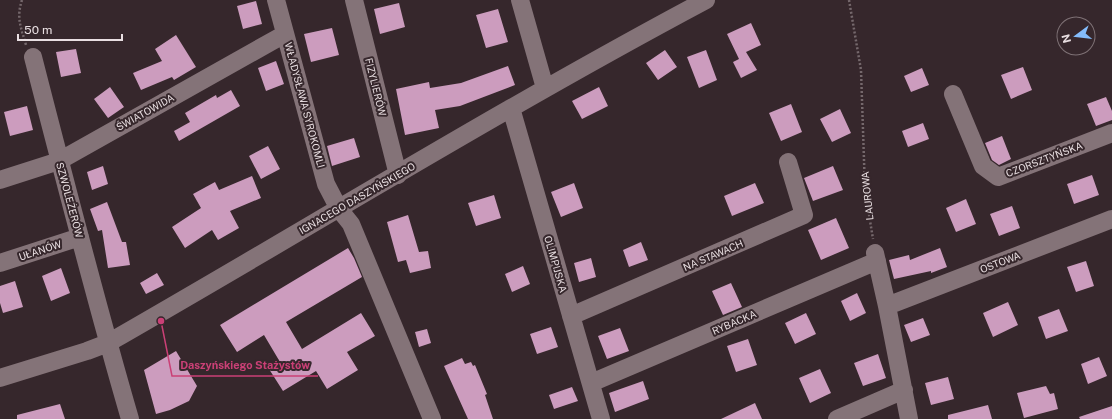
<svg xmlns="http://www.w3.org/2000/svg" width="1112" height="419" viewBox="0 0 1112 419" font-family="'Public Sans',sans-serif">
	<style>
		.building { fill: #cc9cbe }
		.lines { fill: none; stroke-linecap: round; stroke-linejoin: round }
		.path { stroke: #75686c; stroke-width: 2.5; stroke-dasharray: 2 2; stroke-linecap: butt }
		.minor { stroke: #847378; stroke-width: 18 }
		.labels { text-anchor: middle; stroke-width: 4; stroke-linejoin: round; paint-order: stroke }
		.street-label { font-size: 10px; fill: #e9dfe2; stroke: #36272c }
		.leader { fill: none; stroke: #ca4076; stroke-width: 1.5 }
		.callout-dot { fill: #ca4076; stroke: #36272c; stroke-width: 1.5 }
		.callout-label { font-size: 11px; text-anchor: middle; font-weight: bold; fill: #ca4076; stroke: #36272c; stroke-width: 4; stroke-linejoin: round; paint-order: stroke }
	</style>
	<rect width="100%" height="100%" fill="#36272c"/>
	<!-- building -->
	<path class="building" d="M256,1l6,23 -19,5 -6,-23z
		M399,3l6,24 -25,7 -6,-25z
		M498,9l10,33 -22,6 -10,-33z
		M751,23l10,22 -15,7 11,18 -16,8 -8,-16 6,-3 -12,-25z
		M332,28l7,27 -28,7 -7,-28z
		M176,35l20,32 -22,13 -2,-3 -31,13 -8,-17 29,-12 -7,-12z
		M76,49l5,24 -20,4 -5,-25z
		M665,50l12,17 -19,13 -12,-17z
		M706,50l11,30 -18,8 -12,-31z
		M276,61l8,23 -18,7 -8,-23z
		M508,66l7,19 -55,21 -25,4 4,18 -34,7 -9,-46 33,-7 1,6 31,-5z
		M1023,67l9,23 -21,9 -10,-24z
		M922,68l7,17 -18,7 -7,-16z
		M110,87l14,20 -16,11 -14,-19z
		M599,87l9,19 -26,13 -10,-18z
		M231,90l9,16 -61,35 -5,-10 16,-9 -5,-9 31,-18 1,3z
		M1106,97l6,14v9l-16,6 -9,-22z
		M791,104l11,28 -21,9 -12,-28z
		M27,106l6,24 -23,6 -6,-24z
		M840,109l11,24 -19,9 -12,-23z
		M923,123l6,16 -21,8 -6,-16z
		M1002,136l9,23 -12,6 -7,-5 -7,-17z
		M354,138l6,19 -28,9 -5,-20z
		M268,146l12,23 -19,10 -12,-23z
		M103,166l5,18 -16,6 -5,-18z
		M833,166l10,24 -30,11 -9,-23z
		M1092,175l7,20 -25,9 -7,-20z
		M252,176l9,22 -31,13 9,17 -21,12 -6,-10 -27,18 -13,-21 29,-19 -8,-14 22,-12 4,8z
		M574,183l9,25 -22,9 -10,-25z
		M755,183l9,20 -32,13 -8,-20z
		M494,195l7,23 -25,8 -8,-23z
		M966,199l10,25 -20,8 -10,-24z
		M107,202l15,40h4l4,23 -22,3 -6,-38 -4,1 -8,-22z
		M1012,206l8,22 -21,8 -9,-22z
		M408,215l11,37 9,-1 3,17 -21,5 -4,-13 -8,2 -11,-40z
		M836,218l13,30 -28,12 -13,-30z
		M641,242l7,18 -19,7 -6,-17z
		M348,248l6,10 8,19 -76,45 16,27 59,-36 14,23 -28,16 11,18 -31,19 -11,-18 -33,20 -14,-22 11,-7 -16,-27 -27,17 -17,-27z
		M940,248l7,19 -16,6v-2l-37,8 -5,-19 20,-5 1,5z
		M591,258l5,19 -17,5 -5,-19z
		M1086,261l8,25 -18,6 -9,-25z
		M523,266l7,18 -18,8 -7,-18z
		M61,268l9,25 -19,8 -9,-25z
		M157,273l7,12 -18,9 -6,-11z
		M15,281l8,26 -20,6 -3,-10v-17z
		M731,283l11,24 -19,8 -11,-24z
		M857,293l9,20 -16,8 -9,-20z
		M1008,302l10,23 -25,12 -10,-24z
		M1059,309l9,22 -22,8 -8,-22z
		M806,313l10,21 -21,10 -10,-21z
		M923,318l7,17 -19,7 -7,-17z
		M551,327l7,20 -21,7 -7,-20z
		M620,328l9,23 -22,8 -9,-23z
		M427,329l4,14 -12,4 -4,-15z
		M748,339l9,26 -21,7 -9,-26z
		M176,351l21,35 -8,15 -19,9 -14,4 -12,-44z
		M878,354l8,24 -23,8 -9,-23z
		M1099,357l8,19 -19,8 -7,-20z
		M462,358l3,6 6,-2 2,4 2,-1 12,29 -2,1 8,24h-25l-24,-53z
		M820,369l11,24 -21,10 -11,-25z
		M948,377l6,22 -23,6 -6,-22z
		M643,381l6,18 -34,13 -6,-19z
		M1046,386l4,8 4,-1 4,16 -34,9 -7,-25z
		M572,387l6,14 -24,8 -5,-14z
		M755,403l7,16h-41z
		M60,404l5,15h-48v-4z
		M988,405l4,14h-44v-4z
		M1112,406v13h-32l-1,-2z"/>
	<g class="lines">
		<!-- path -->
		<path class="path" d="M22,0c-6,18 -1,27 4,45
			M849,0l12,70 4,120 8,49"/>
		<!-- minor -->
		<path class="minor" d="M276,0l50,184 13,25 12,15 81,195
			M354,0l44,175
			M520,0l25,88
			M33,57c31,121 62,242 97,362
			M953,94l30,72 15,11 114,-44
			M511,108l90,311
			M0,180l59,-19 226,-127
			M875,253l12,53 22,113
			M0,263l80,-26
			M887,306l225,-87
			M571,316l233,-101 -16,-53
			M0,378l87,-27 21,-8c199,-114 395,-235 598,-343
			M591,383l286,-122
			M837,419l67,-29"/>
	</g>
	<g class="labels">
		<!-- street labels -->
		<g class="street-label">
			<text transform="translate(376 87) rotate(76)" y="4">FIZYLIERÓW</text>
			<text transform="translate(305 105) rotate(75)" y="4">WŁADYSŁAWA SYROKOMLI</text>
			<text transform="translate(145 112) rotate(-29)" y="4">ŚWIATOWIDA</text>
			<text transform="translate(1044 159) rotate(-21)" y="4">CZORSZTYŃSKA</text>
			<text transform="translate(867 196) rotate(-96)" y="4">LAUROWA</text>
			<text transform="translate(357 198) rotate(-30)" y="4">IGNACEGO DASZYŃSKIEGO</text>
			<text transform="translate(70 200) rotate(75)" y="4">SZWOLEŻERÓW</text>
			<text transform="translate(40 250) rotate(-18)" y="4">UŁANÓW</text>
			<text transform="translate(713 255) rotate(-23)" y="4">NA STAWACH</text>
			<text transform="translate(1000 262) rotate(-21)" y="4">OSTOWA</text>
			<text transform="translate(556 264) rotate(74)" y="4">OLIMPIJSKA</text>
			<text transform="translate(734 322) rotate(-23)" y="4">RYBACKA</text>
		</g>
	</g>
	<!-- callouts -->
	<path class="leader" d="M161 321L172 376H318"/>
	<circle class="callout-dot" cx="161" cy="321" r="4"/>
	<g class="callout-label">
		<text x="245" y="369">Daszyńskiego Stażystów</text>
	</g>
	<!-- north arrow -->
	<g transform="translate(1076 36) rotate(255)"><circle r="19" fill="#36272c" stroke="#7e7175"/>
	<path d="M0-3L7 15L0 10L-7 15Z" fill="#84bcfb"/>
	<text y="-6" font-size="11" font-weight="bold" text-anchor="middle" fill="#e9dfe2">N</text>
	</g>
	<!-- scale -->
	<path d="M18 34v6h104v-6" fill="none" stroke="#e9dfe2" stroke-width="2"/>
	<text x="24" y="34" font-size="12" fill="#e9dfe2" stroke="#36272c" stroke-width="3" paint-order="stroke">50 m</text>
</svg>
